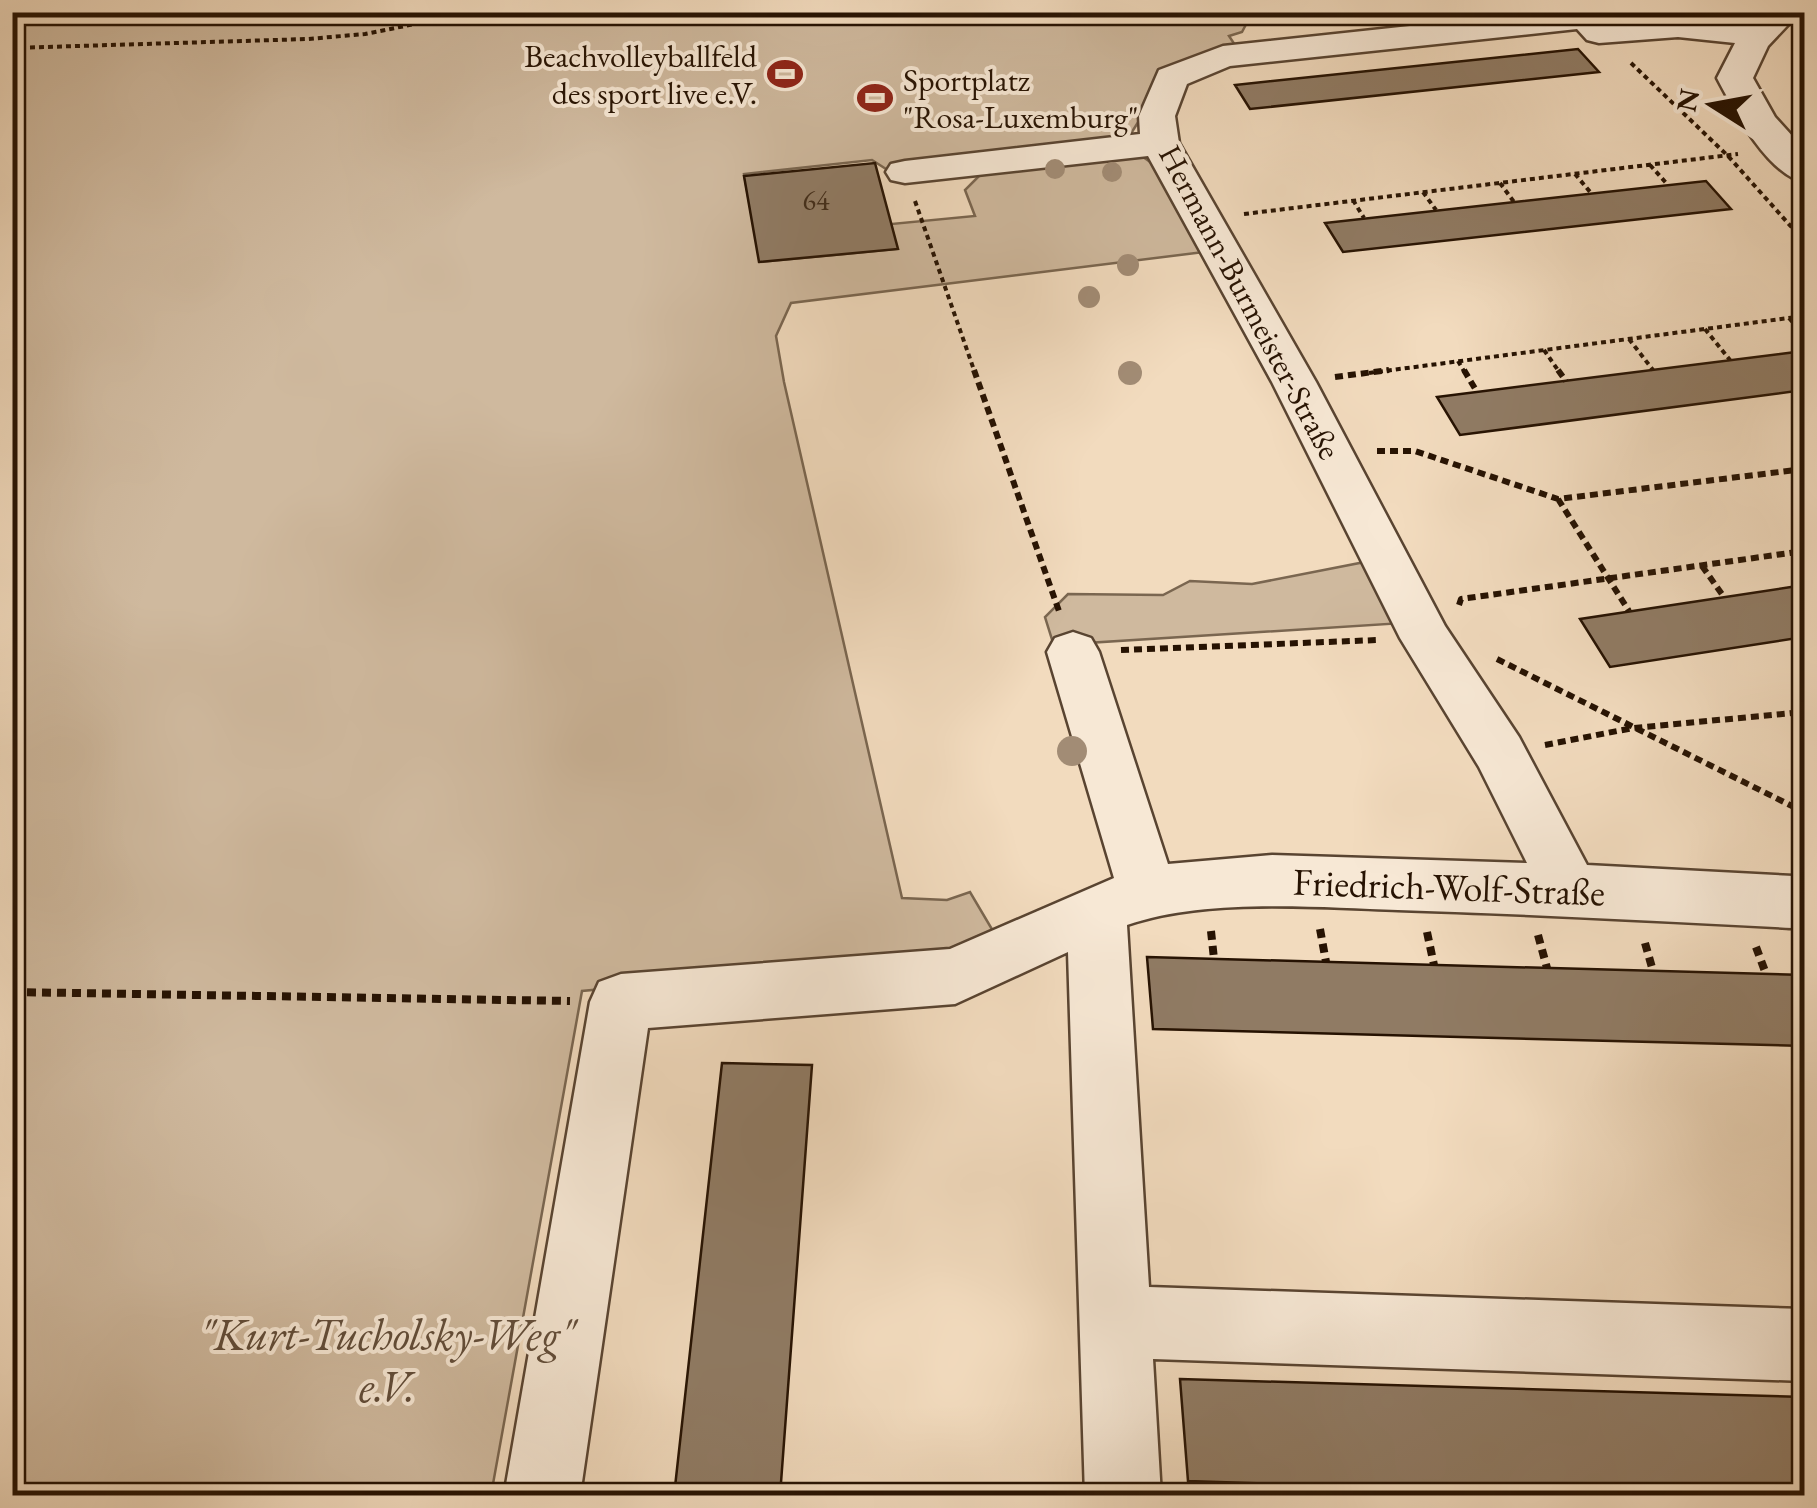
<svg xmlns="http://www.w3.org/2000/svg" width="1817" height="1508" viewBox="0 0 1817 1508" font-family="'EB Garamond',serif">
	<style>
		.green { fill: #cfb99e; stroke: #7a6650; stroke-width: 2.5 }
		.building { fill: #907b64; stroke: #261202; stroke-width: 2.5 }
		.lines { fill: none; stroke-linecap: round; stroke-linejoin: round }
		.minor-casing { stroke: #594431; stroke-width: 5 }
		.path-far2 { stroke: #261202; stroke-width: 4; stroke-dasharray: 5 4; stroke-linecap: butt }
		.path-far1 { stroke: #261202; stroke-width: 6; stroke-dasharray: 8 5; stroke-linecap: butt }
		.path { stroke: #261202; stroke-width: 8; stroke-dasharray: 9 6; stroke-linecap: butt }
		.minor { fill: #f7e8d5; fill-rule: evenodd }
		.tree { fill: #a28c75 }
		.labels { text-anchor: middle; stroke-width: 8; stroke-linejoin: round; paint-order: stroke }
		.far-number-label { font-size: 28px; fill: #402c1a }
		.far-poi-label { font-size: 32px; fill: #261202; stroke: #f7e8d5; text-anchor: end }
		.far-street-label { font-size: 32px; fill: #261202; stroke: #f7e8d5 }
		.street-label { font-size: 38px; fill: #261202; stroke: #f7e8d5 }
		.near-park-label { font-size: 45px; font-style: italic; fill: #614c39; stroke: #f7e8d5 }
	</style>
	<rect width="100%" height="100%" fill="#f2dbbe"/>
	<filter id="stains"><feTurbulence type="fractalNoise" baseFrequency=".002" numOctaves="4"/><feColorMatrix values="0 0 0 0 .2 0 0 0 0 .09 0 0 0 0 .02 0 0 0 .5 -.17"/></filter>
	<radialGradient id="worn" r=".72"><stop offset=".6" stop-color="#630" stop-opacity="0"/><stop offset="1" stop-color="#630" stop-opacity=".3"/></radialGradient>
	<!-- green -->
	<path class="green" d="M12,13h1240l-10,19 -13,4 10,15 -70,22 -44,70 -239,26 -14,-9 -128,14 16,88 137,-13 -6,-25 84,-8 -10,-26 19,-19 139,-17 20,3 13,9 48,86 -413,51 -15,33 8,46 118,516 45,2 23,-8 23,39 -66,28 -345,32 -91,504h-478z
		M1370,561l34,62 -348,22 13,49 -24,-77 23,-23 95,1 27,-14 62,3z"/>
	<!-- building -->
	<path class="building" d="M1578,49l21,23 -349,37 -15,-24z
		M875,163l23,86 -139,13 -15,-86z
		M1706,181l25,28 -388,43 -18,-29z
		M1804,351v39l-344,45 -23,-38z
		M1804,585v52l-194,30 -30,-48z
		M1147,957l657,18v71l-651,-17z
		M722,1063l90,2 -32,431h-106z
		M1180,1379l624,18v99h-163l-453,-15z"/>
	<g class="lines">
		<defs>
			<path id="minor" d="M1540,12h59l8,10 71,-6 71,10 14,-14h37l-32,34 -15,32 22,39 29,32v33c-37,-8 -70,-72 -87,-104l18,-35 -57,-6 -79,6 -12,-3 -10,-11 -347,37 -43,18 -12,32 4,27 137,239 129,244 74,111 68,128 206,11 11,4v52l-11,-4c-132,-7 -263,-14 -395,-18 -81,-3 -195,-12 -271,15l22,362 655,22v72l-651,-22 8,137h-76l-17,-544 -113,52 -307,24 -68,468h-76l86,-494 9,-20 22,-8 329,-25 164,-71 -67,-226 8,-14 18,-6 18,6 8,14 69,212 104,-9 255,8 -48,-96 -79,-129 -128,-256 -124,-226 -243,27 -14,-3 -5,-8 5,-8 14,-3 235,-27 -1,-18 20,-46 64,-24z"/>
		</defs>
		<!-- minor casing -->
		<use href="#minor" class="minor-casing"/>
		<!-- path-far2 -->
		<path class="path-far2" d="M12,48l296,-9 57,-5 110,-22
			M1631,63l97,93 76,85
			M1650,165l18,20
			M1575,174l16,19
			M1500,183l14,19
			M1423,192l13,18
			M1353,200l11,18
			M915,201l60,172
			M1244,214l494,-60
			M1789,318l15,18
			M1705,329l25,31
			M1629,339l24,31
			M1544,350l16,23
			M1458,361l7,12
			M1369,373l435,-57"/>
		<!-- path-far1 -->
		<path class="path-far1" d="M974,370l86,244
			M1464,370l13,22
			M1558,370l8,11
			M1335,377l54,-7
			M1377,451h38l143,48 246,-30
			M1558,499l71,112
			M1795,553l9,12
			M1702,566l22,31
			M1459,605l2,-6 343,-48
			M1121,650l257,-10
			M1497,659l307,153
			M1545,745l88,-17 171,-16"/>
		<!-- path -->
		<path class="path" d="M1320,929l6,33
			M1211,931l3,28
			M1427,932l7,33
			M1538,935l9,33
			M1645,943l8,28
			M1756,947l10,27
			M12,992l558,9"/>
		<!-- minor -->
		<use href="#minor" class="minor"/>
	</g>
	<!-- trees -->
	<g class="tree">
		<circle cx="1055" cy="169" r="10"/>
		<circle cx="1112" cy="172" r="10"/>
		<circle cx="1128" cy="265" r="11"/>
		<circle cx="1089" cy="297" r="11"/>
		<circle cx="1130" cy="373" r="12"/>
		<circle cx="1072" cy="751" r="15"/>
	</g>
	<!-- icons -->
	<defs>
		<symbol id="stadium-bare" viewBox="-9 -9 18 18"><path d="M0-5a6.5 5 0 1 0 0 10a6.5 5 0 1 0 0-10ZM-3.5-1.8h7v3.6h-7Z" fill="#8f2418" stroke="#f7e8d5" stroke-width="2.5" paint-order="stroke"/></symbol>
	</defs>
	<g fill-rule="evenodd">
		<use href="#stadium-bare" x="760" y="49" width="50" height="50"/>
		<use href="#stadium-bare" x="850" y="73" width="50" height="50"/>
	</g>
	<g class="labels">
		<!-- far-number labels -->
		<g class="far-number-label">
			<text x="816" y="210">64</text>
		</g>
		<!-- far-poi labels -->
		<g class="far-poi-label">
			<text x="757" y="67">Beachvolleyballfeld<tspan x="757" dy="37">des sport live e.V.</tspan></text>
			<text x="903" y="91" text-anchor="start">Sportplatz<tspan x="903" dy="37">"Rosa-Luxemburg"</tspan></text>
		</g>
		<!-- far-street labels -->
		<g class="far-street-label">
			<text transform="translate(1250 302) rotate(62)" y="11">Hermann-Burmeister-Straße</text>
		</g>
		<!-- street labels -->
		<g class="street-label">
			<text transform="translate(1449 887) rotate(2)" y="13">Friedrich-Wolf-Straße</text>
		</g>
		<!-- near-park labels -->
		<g class="near-park-label">
			<text x="387" y="1350">"Kurt-Tucholsky-Weg"<tspan x="387" dy="52">e.V.</tspan></text>
		</g>
	</g>
	<!-- margin -->
	<rect width="1817" height="1508" fill="none" stroke="#f2dbbe" stroke-width="50"/>
	<rect x="15" y="15" width="1787" height="1478" fill="none" stroke="#261202" stroke-width="5"/>
	<rect x="25" y="25" width="1767" height="1458" fill="none" stroke="#261202" stroke-width="2.5"/>
	<!-- north arrow -->
	<g transform="translate(1712 105) rotate(281)" stroke="#f7e8d5" stroke-width="8" paint-order="stroke">
	<path d="M0-8L18 38L0 25L-18 38Z" fill="#261202"/>
	<text y="-15" font-size="28" font-weight="bold" text-anchor="middle" fill="#261202">N</text>
	</g>
	<rect width="100%" height="100%" filter="url(#stains)"/>
	<rect width="100%" height="100%" fill="url(#worn)"/>
</svg>
